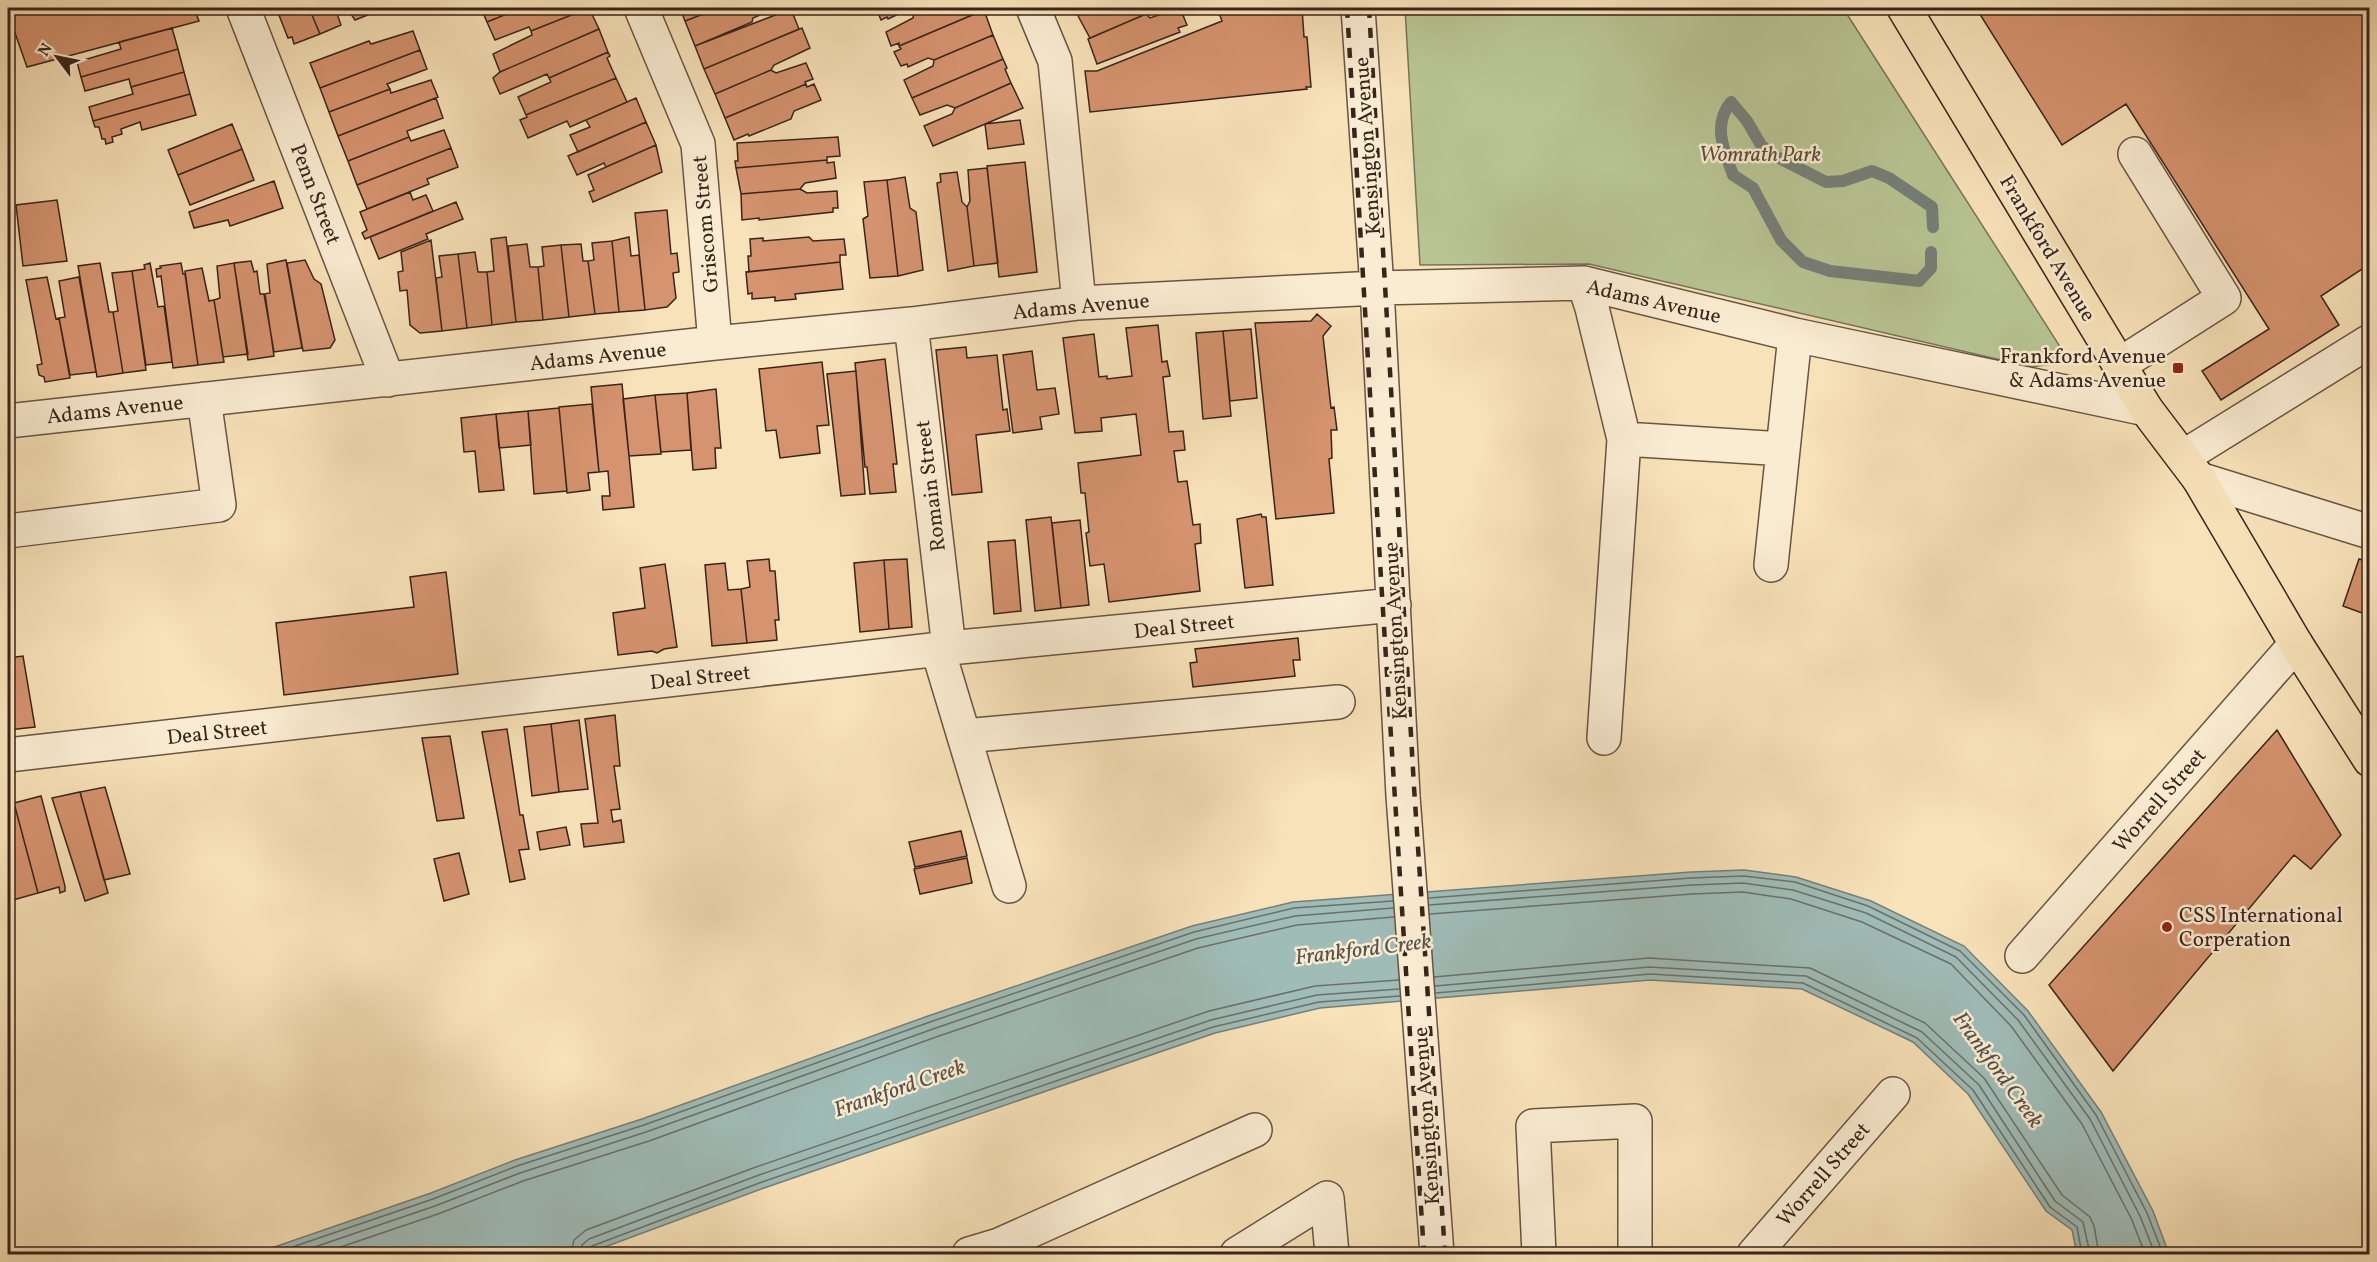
<svg xmlns="http://www.w3.org/2000/svg" width="2377" height="1262" viewBox="0 0 2377 1262" font-family="Vollkorn,serif">
	<style>
		.green { fill: #b8c493; stroke: #787457; stroke-width: 1.5 }
		.water { fill: #9fbcb7; stroke: #767f79; stroke-width: 1.5 }
		.lines { fill: none; stroke-linecap: round; stroke-linejoin: round }
		.shore { stroke: #6c7069; stroke-width: 1.5 }
		.stream { stroke: #767f79; stroke-width: 12 }
		.building { fill: #d5936f; stroke: #39241b; stroke-width: 1.5 }
		.minor-casing { stroke: #695442; stroke-width: 36 }
		.major-casing { stroke: #39241b; stroke-width: 36 }
		.minor { stroke: #faecd2; stroke-width: 33 }
		.major { stroke: #f8e2b9; stroke-width: 33 }
		.rail { stroke: #39241b; stroke-width: 4.5; stroke-dasharray: 10 10; stroke-linecap: butt }
		.poi-dot { fill: #8f2418; stroke: #faecd2; stroke-width: 2 }
		.labels { text-anchor: middle; stroke-width: 5; stroke-linejoin: round; paint-order: stroke }
		.street-label { font-size: 21px; fill: #39241b; stroke: #faecd2 }
		.park-label { font-size: 21px; font-style: italic; fill: #594c39; stroke: #faecd2 }
		.poi-label { font-size: 21px; fill: #39241b; stroke: #faecd2; text-anchor: end }
		.water-label { font-size: 22px; font-style: italic; fill: #58524a; stroke: #faecd2 }
	</style>
	<rect width="100%" height="100%" fill="#f8e2b9"/>
	<filter id="stains"><feTurbulence type="fractalNoise" baseFrequency=".00333" numOctaves="4"/><feColorMatrix values="0 0 0 0 .2 0 0 0 0 .09 0 0 0 0 .02 0 0 0 .5 -.17"/></filter>
	<radialGradient id="worn" r=".72"><stop offset=".6" stop-color="#630" stop-opacity="0"/><stop offset="1" stop-color="#630" stop-opacity=".3"/></radialGradient>
	<!-- green -->
	<path class="green" d="M1405,8h438l216,337 -6,19 -22,3 -442,-103 -169,1z"/>
	<!-- water -->
	<path class="water" d="M1744,870l52,7 75,24 93,45 64,65 73,101 52,99 16,43h-92l-5,-24 -26,-19 -78,-117 -55,-52 -111,-53 -152,-9 -330,28 -105,25 -451,155 -178,66h-332l177,-61 84,-33 127,-41 286,-103 264,-90 101,-24 398,-30z"/>
	<g class="lines">
		<!-- shore -->
		<path class="shore" d="M1429,898l262,-20 53,-2 51,6 73,24 92,45 64,64 72,100 51,98 16,41
			M1429,905l263,-20 51,-2 50,7 73,23 90,44 62,63 72,99 50,97 15,38
			M1430,914l262,-20 51,-2 48,7 71,23 89,42 60,62 71,98 50,96 13,34
			M1434,977l215,-19 161,10 115,55 59,55 78,117 28,22 4,9 5,28
			M1435,986l214,-19 157,9 116,56 57,53 76,116 28,21 7,32
			M1436,993l214,-19 153,9 114,55 56,52 77,117 27,20 5,27
			M272,1254l161,-55 84,-33 127,-41 286,-103 264,-90 100,-24 99,-7
			M294,1254l141,-48 85,-33 126,-41 287,-103 263,-90 99,-23 98,-8
			M320,1254l118,-40 85,-33 126,-40 287,-104 262,-89 99,-23 97,-8
			M571,1254l3,-14 12,-10 170,-63 453,-156 106,-25 84,-6
			M580,1254l2,-9 7,-6 170,-64 452,-155 106,-25 82,-6
			M587,1254l1,-4 4,-4 170,-64 451,-155 106,-25 81,-6"/>
		<!-- stream -->
		<path class="stream" d="M1931,252v16l-12,13 -89,-10 -27,-9 -22,-22 -28,-52 -20,-13c-9,-25 -21,-50 -2,-73l16,19 14,24 12,10 53,27 17,-1 29,-10 17,7 43,29 1,20"/>
	</g>
	<!-- building -->
	<path class="building" d="M8,8h186l5,13 -172,46 -19,-54z
		M273,8h36l11,26 -26,10 -2,-7 -4,1 -11,-28z
		M309,8h26l6,17 -21,9z
		M347,8h26l2,4 -20,8z
		M481,8h41l-35,14z
		M522,8h67l-58,23 -2,-4 -34,13 -8,-18z
		M589,8l10,21 -99,43 -7,-18 39,-19 -1,-4z
		M680,8h39l-34,13z
		M719,8h57l-23,10 -1,4 -57,24 -10,-25z
		M876,8h49l-11,4 -5,-3 -21,10 -1,-2 -6,3z
		M925,8h58l1,2 -85,36v-3l-8,3 -5,-14 27,-14 1,-6z
		M1093,8h61l-6,2 -2,4 -56,24 -13,-24z
		M1180,8l7,17 -9,3 2,4 -83,32 -9,-25 58,-25 4,4z
		M1217,8h85l2,29h3l4,50h-5l1,2 -217,23 -5,-41h12l125,-50z
		M1976,8h394v266l-5,-7 -44,29 18,29 -118,75 -19,-29 67,-42 -143,-225 -64,41z
		M791,9l8,20 -95,40 -9,-23z
		M984,10l9,25 -59,25 -6,-2 -20,9 -1,-3 -6,2 -7,-14 7,-3 -2,-3z
		M172,28l6,21 -97,28 -4,-15 44,-13 -2,-7z
		M802,28l8,20 -36,17 -3,5 -56,24 -11,-25z
		M599,29l9,23 -59,26 -2,-4 -47,20 -7,-16 7,-6z
		M413,31l7,19 -100,38 -10,-25 59,-22 2,3z
		M993,35l10,24 -91,39 -8,-18 29,-14 1,-6z
		M178,49l6,23 -53,15 -2,-8 -44,12 -4,-14z
		M420,50l7,19 -40,15 3,5 -61,23 -9,-24z
		M608,52l2,4 -3,2 9,20 -90,37 -8,-18 33,-15 -2,-4z
		M1003,59l4,9 -2,1 6,14 -56,25 -8,-3 -27,10 -8,-17z
		M806,63l7,16 -8,3 1,2 -81,34 -10,-24 56,-24 5,3z
		M184,72l6,22 -97,27 -4,-14 44,-13 -2,-7z
		M616,78l11,24 -57,25 -3,-6 -39,17 -8,-18 7,-3 -1,-2z
		M431,80l7,17 -100,39 -9,-24 61,-23 1,4z
		M1011,83l12,25 -90,38 -9,-20 28,-12 3,-6z
		M806,84l1,3 7,-3 7,16 -27,11 -3,8 -42,17 -1,-2 -14,6 -9,-22z
		M190,94l6,21 -54,15 -2,-8 -19,7 1,5 -10,3 1,5 -7,2 -1,-5h-3l-3,-12h-4l-2,-6z
		M436,98l7,20 -36,13 2,6 -61,24 -10,-25z
		M636,98l10,24 -68,30 -8,-17 20,-8 -4,-7z
		M1020,120l4,24 -36,5 -3,-25z
		M646,122l10,23 -50,22 -2,-4 -27,12 -9,-19z
		M232,124l10,25 -64,26 -10,-25z
		M444,130l7,18 -94,37 -9,-24 61,-24 2,4z
		M838,137l2,19 -13,1v3l-91,8 -1,-7h3l-1,-18z
		M656,145l6,27 -69,30 -4,-10 5,-2 -6,-15z
		M451,148l7,19 -31,12 2,5 -62,25 -10,-24z
		M242,149l12,31 -64,25 -12,-30z
		M827,160v3l7,-1 2,16 -31,5 -5,6 -59,5 -5,-26z
		M1025,162l12,110 -38,5 -12,-111z
		M987,168l11,95 -24,3 -7,-59 3,-6 -2,-31z
		M957,172l5,30 5,5 7,59 -26,5 -11,-88 4,-1 -1,-8z
		M905,177l5,31 6,4 7,58 -25,6 -11,-96z
		M887,180l11,96 -28,2 -7,-59 5,-3 -4,-34z
		M274,181l9,27 -53,18 -2,-6 -34,8 -5,-16z
		M800,189l7,4 30,-2 1,17h-5v4l-74,8v-2l-17,2 -1,-26z
		M410,192l3,8 13,-5 7,16 -68,28 -3,-6 5,-3 -7,-18z
		M57,200l10,61 -44,5 -7,-61z
		M456,202l7,17 -37,15 2,5 -49,20 -9,-22z
		M667,210l4,44 6,-1 2,19 -6,1 3,25 -9,9 -22,3 -10,-97z
		M506,237l10,85 -24,3 -5,-53 7,-1 -3,-32z
		M629,237l2,19 8,-1 6,55 -26,2 -7,-71z
		M809,237l4,4 31,-2 2,16h-6v7l-91,10 -1,-16h3l-1,-17 13,-1v3z
		M431,240l11,91 -22,2 -10,-8 -3,-35 -7,1 -2,-19 5,-1 -2,-19z
		M612,241l7,71 -24,2 -7,-53 6,-1 -2,-17z
		M527,244l3,23h8l5,53 -27,2 -8,-76z
		M581,244l2,17h5l7,53 -26,3 -8,-72z
		M561,245l8,72 -26,3 -5,-53 6,-1 -2,-19z
		M475,252l3,20h9l5,53 -25,3 -9,-74z
		M458,254l9,74 -25,3 -6,-53 6,-1 -3,-21z
		M286,260l16,88 -28,4 -10,-58 6,-1 -3,-29z
		M305,260l9,19 7,5 14,56 -5,8 -27,3 -16,-88z
		M251,261l3,11 3,-1 3,23h5l9,62 -26,4 -14,-97z
		M840,262l3,27 -48,5 1,5 -21,2v-4l-23,2v-6l-4,1 -2,-22z
		M100,263l9,49h4l10,61 -26,4 -19,-111z
		M150,263l8,44 6,-1 8,56 -26,3 -14,-94 13,-2 -1,-4z
		M181,263l2,11h2l13,91 -25,3 -12,-92 -4,1 -1,-8 5,-1 -1,-2z
		M234,263l14,91 -25,3 -9,-57 6,-2 -3,-32z
		M202,268l7,33 5,-1 10,62 -26,3 -13,-94z
		M132,271l14,99 -23,3 -10,-61 5,-1 -6,-38z
		M47,277l9,42 3,-1 11,60 -25,4 -1,-5 -5,-2 -2,-10 5,-1 -16,-84z
		M79,277l17,95 -26,3 -11,-57 6,-1 -6,-36z
		M1317,314l14,12 -8,10 8,72 3,-1 3,23h-6l1,28 -3,1 5,54 -58,6 -21,-196 56,-2z
		M1158,325l4,37 5,-1 3,15 -7,1 6,55 14,-1 2,19 -11,1 4,31 9,-1 6,44 7,-1 1,19 -6,1 5,47 -91,11 -5,-38 -14,2 -4,-33 3,-1 -4,-39h-4l-3,-30 63,-8 -5,-41 -35,4 1,13 -27,2 -12,-95 31,-4 5,43 8,-1v3l25,-3 -6,-48z
		M1251,329l6,69 -27,3 -7,-70z
		M1223,331l8,85 -28,3 -7,-86z
		M966,347l1,11 30,-3 6,55 4,-1 3,22 -34,4 6,57 -30,3 -16,-145z
		M1032,351l5,39 18,-2 4,26 -19,3 2,12 -29,4 -10,-78z
		M885,359l12,105h-4l3,28 -26,2 -3,-27h-2l-10,-104z
		M822,362l7,63 -12,1 3,27 -40,5 -4,-28 -10,1 -7,-62z
		M856,371l9,123 -24,2 -14,-122z
		M622,384l12,123 -31,3 -1,-14h8l-2,-25 -9,1 -8,-85z
		M716,389l5,59h-6l1,20 -23,2 -6,-77z
		M687,393l4,57 -30,2 -6,-57z
		M655,395l6,59 -32,2 -6,-57z
		M592,404l7,68 -11,1 2,17 -23,3 -8,-86z
		M559,408l8,83 -33,3 -6,-83z
		M528,411l3,34 -32,3 -3,-34z
		M496,414l8,76 -25,2 -4,-41 -11,1 -3,-34z
		M1261,514l1,3h4l7,68 -28,3 -8,-69z
		M1051,517l10,91 -26,3 -9,-91z
		M1080,520l9,85 -28,3 -9,-85z
		M1015,540l6,71 -27,3 -6,-72z
		M769,559l1,12h5l4,49h-4l2,20 -30,3 -6,-54 9,-2 -3,-26z
		M907,559l5,68 -23,2 -5,-69z
		M2359,559l11,3v54l-27,-10z
		M884,560l5,69 -29,3 -6,-69z
		M725,563l3,27 13,-1 6,54 -35,3 -7,-81z
		M665,564l12,83 -13,2 -7,4 -5,-2 -34,4 -5,-42 32,-5 -5,-40z
		M446,572l12,102 -174,21 -8,-72 138,-16 -4,-30z
		M1298,638l2,22h-7l2,16 -102,11 -3,-24 7,-1 -2,-13z
		M23,656l12,71 -27,3v-72z
		M615,715l5,51h-6l6,43 -9,1 2,12 8,-2 3,22 -40,5 -3,-23 17,-1 -13,-104z
		M579,720l9,69 -29,3 -8,-68z
		M551,724l8,68 -27,4 -8,-69z
		M507,729l13,86h3l6,34 -10,1 6,29 -15,3 -28,-150z
		M2277,730l64,105 -30,34 -17,-14 -181,216 -64,-86z
		M450,736l14,82 -27,3 -15,-83z
		M105,787l25,87 -26,6 -24,-88z
		M80,792l28,101 -23,8 -33,-103z
		M41,796l24,90v5l-5,2 -1,-6 -21,6 -24,-90z
		M14,803l24,90 -25,7 -5,-19v-76z
		M566,827l4,18 -30,5 -3,-18z
		M961,831l6,25 -52,11 -6,-25z
		M459,853l10,41 -25,7 -10,-42z
		M967,858l5,25 -52,11 -6,-25z"/>
	<g class="lines">
		<defs>
			<path id="minor" d="M243,8l145,372
				M641,8l57,136 17,199
				M1033,8l22,53 24,242
				M1358,8l19,280 26,508 34,458
				M1584,283l8,25 32,131
				M911,324l38,324
				M2119,365l105,-67 -89,-144
				M8,421l707,-78 196,-19 168,-21 298,-15 207,-5 211,52 351,74
				M2183,457l187,-116
				M2199,479l171,53
				M8,531l211,-26 -15,-106
				M1771,565l24,-230
				M938,650l71,236
				M964,736l374,-34
				M1604,738l20,-299 159,10
				M8,755l941,-107 445,-43
				M2022,956l274,-312
				M969,1254l30,-9 256,-115
				M1237,1254l90,-56 5,56
				M1539,1254l-6,-128 102,-5v133
				M1754,1254l139,-160"/>
			<path id="major" d="M1904,8l242,401 53,70 97,165 74,116"/>
		</defs>
		<!-- minor casing -->
		<use href="#minor" class="minor-casing"/>
		<!-- major casing -->
		<use href="#major" class="major-casing"/>
		<!-- minor -->
		<use href="#minor" class="minor"/>
		<!-- major -->
		<use href="#major" class="major"/>
		<!-- rail -->
		<path class="rail" d="M1347,8l35,587 42,659
			M1369,8l45,779 31,467"/>
	</g>
	<!-- markers -->
	<g class="poi-dot">
		<rect x="2172" y="362" width="12" height="12" rx="3"/>
		<circle cx="2167" cy="927" r="6"/>
	</g>
	<g class="labels">
		<!-- street labels -->
		<g class="street-label">
			<text transform="translate(1367 146) rotate(-94)" y="7">Kensington Avenue</text>
			<text transform="translate(316 194) rotate(69)" y="7">Penn Street</text>
			<text transform="translate(705 224) rotate(-95)" y="7">Griscom Street</text>
			<text transform="translate(2048 248) rotate(59)" y="7">Frankford Avenue</text>
			<text transform="translate(1654 301) rotate(13)" y="7">Adams Avenue</text>
			<text transform="translate(1081 306) rotate(-5)" y="7">Adams Avenue</text>
			<text transform="translate(598 356) rotate(-6)" y="7">Adams Avenue</text>
			<text transform="translate(115 409) rotate(-6)" y="7">Adams Avenue</text>
			<text transform="translate(930 486) rotate(-97)" y="7">Romain Street</text>
			<text transform="translate(1184 626) rotate(-6)" y="7">Deal Street</text>
			<text transform="translate(1395 631) rotate(-93)" y="7">Kensington Avenue</text>
			<text transform="translate(700 677) rotate(-6)" y="7">Deal Street</text>
			<text transform="translate(217 732) rotate(-6)" y="7">Deal Street</text>
			<text transform="translate(2159 800) rotate(-49)" y="7">Worrell Street</text>
			<text transform="translate(1426 1116) rotate(-94)" y="7">Kensington Avenue</text>
			<text transform="translate(1823 1174) rotate(-49)" y="7">Worrell Street</text>
		</g>
		<!-- park labels -->
		<g class="park-label">
			<text x="1760" y="161">Womrath Park</text>
		</g>
		<!-- poi labels -->
		<g class="poi-label">
			<text x="2166" y="363">Frankford Avenue<tspan x="2166" dy="24">&amp; Adams Avenue</tspan></text>
			<text x="2179" y="922" text-anchor="start">CSS International<tspan x="2179" dy="24">Corperation</tspan></text>
		</g>
		<!-- water labels -->
		<g class="water-label">
			<text transform="translate(1363 948) rotate(-7)" y="8">Frankford Creek</text>
			<text transform="translate(1999 1069) rotate(54)" y="8">Frankford Creek</text>
			<text transform="translate(899 1087) rotate(-19)" y="8">Frankford Creek</text>
		</g>
	</g>
	<!-- margin -->
	<rect width="2377" height="1262" fill="none" stroke="#f8e2b9" stroke-width="30"/>
	<rect x="9" y="9" width="2359" height="1244" fill="none" stroke="#39241b" stroke-width="3"/>
	<rect x="15" y="15" width="2347" height="1232" fill="none" stroke="#39241b" stroke-width="1.5"/>
	<!-- north arrow -->
	<g transform="translate(57 57) rotate(302)" stroke="#faecd2" stroke-width="4.5" paint-order="stroke">
	<path d="M0-4.5L10 22L0 15L-10 22Z" fill="#39241b"/>
	<text y="-9" font-size="16" font-weight="bold" text-anchor="middle" fill="#39241b">N</text>
	</g>
	<rect width="100%" height="100%" filter="url(#stains)"/>
	<rect width="100%" height="100%" fill="url(#worn)"/>
</svg>
